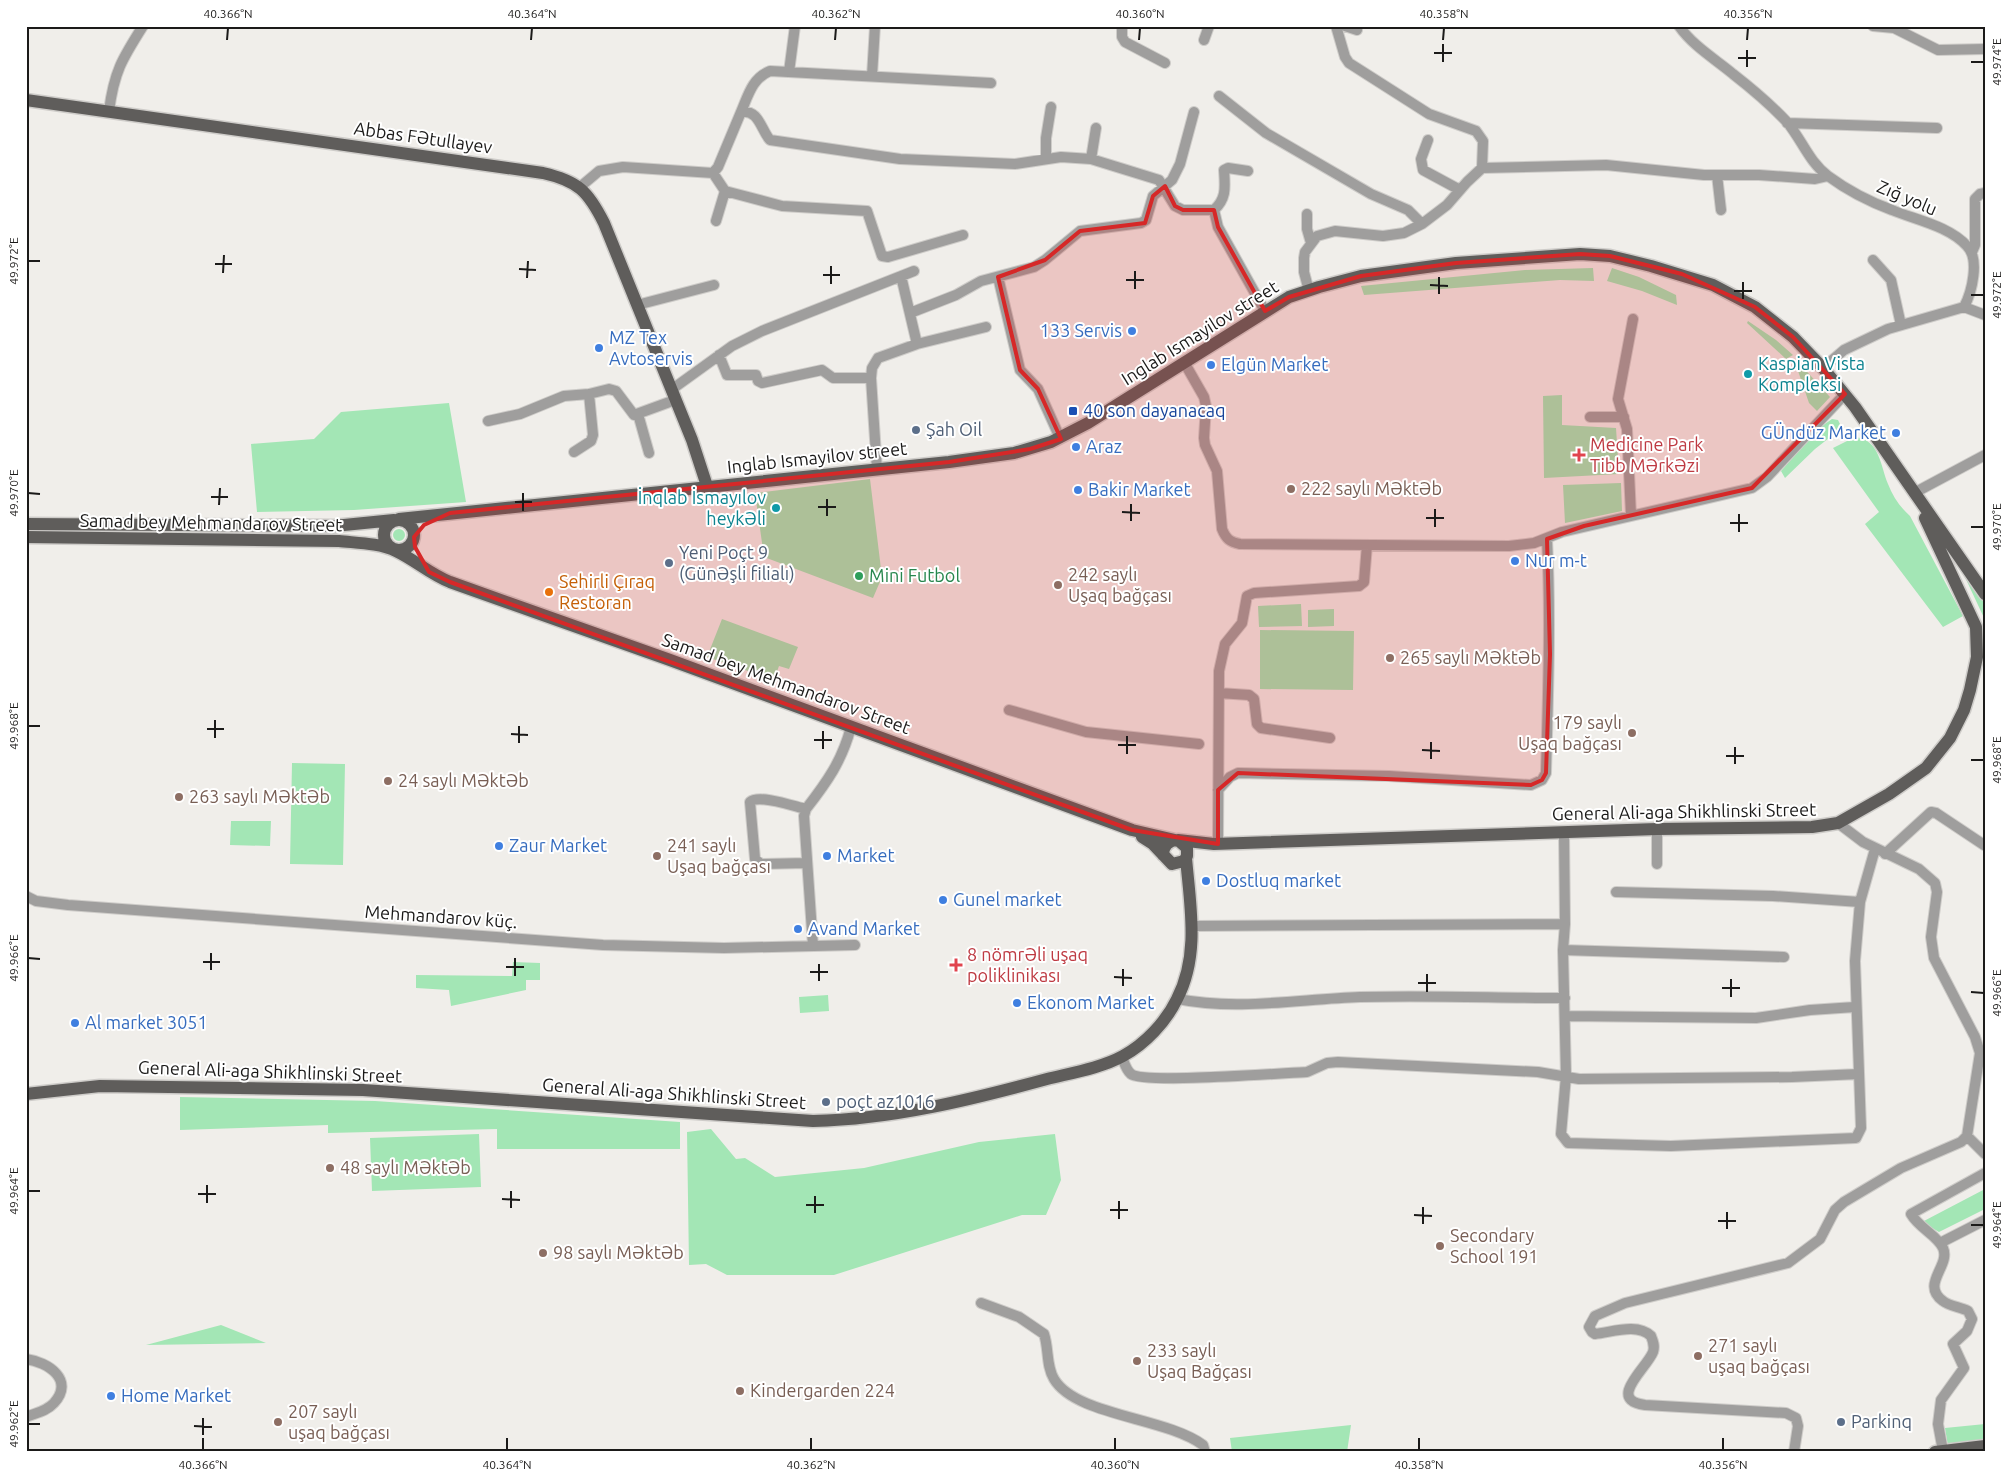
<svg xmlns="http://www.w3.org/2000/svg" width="2011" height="1478" viewBox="0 0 2011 1478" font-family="Ubuntu,sans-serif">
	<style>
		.green { fill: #a3e6b5 }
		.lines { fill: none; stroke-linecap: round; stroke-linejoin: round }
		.minor-casing { stroke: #ceccc9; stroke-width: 12 }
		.major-casing { stroke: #ceccc9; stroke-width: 15 }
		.minor { stroke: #9f9e9d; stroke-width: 10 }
		.major { stroke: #5f5d5b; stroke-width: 12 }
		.marked { fill: #d62828; fill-opacity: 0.2; stroke: #d62828; stroke-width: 4; stroke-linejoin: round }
		.ticks { fill: none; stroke: #1b1a19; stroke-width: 2 }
		.shop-dot { fill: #3f7fe0; stroke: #fff; stroke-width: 2 }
		.culture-dot { fill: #0f9aa8; stroke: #fff; stroke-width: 2 }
		.transit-dot { fill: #1a4fb4; stroke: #fff; stroke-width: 2 }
		.service-dot { fill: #5c6f8a; stroke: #fff; stroke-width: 2 }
		.health-dot { fill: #e0444e; stroke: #fff; stroke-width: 2 }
		.education-dot { fill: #8d6e63; stroke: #fff; stroke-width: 2 }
		.leisure-dot { fill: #2e9e5b; stroke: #fff; stroke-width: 2 }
		.food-dot { fill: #e8710a; stroke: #fff; stroke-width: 2 }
		.labels { text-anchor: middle; stroke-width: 4; stroke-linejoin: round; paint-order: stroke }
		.street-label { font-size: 18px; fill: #1b1a19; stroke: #fff }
		.shop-label { font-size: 18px; fill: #366cbe; stroke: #fff; text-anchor: start }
		.culture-label { font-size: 18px; fill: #0d838f; stroke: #fff; text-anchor: start }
		.transit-label { font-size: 18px; fill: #164399; stroke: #fff; text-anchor: start }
		.service-label { font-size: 18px; fill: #4e5e75; stroke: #fff; text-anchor: start }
		.health-label { font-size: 18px; fill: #be3a42; stroke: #fff; text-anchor: start }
		.education-label { font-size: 18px; fill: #785e54; stroke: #fff; text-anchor: start }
		.leisure-label { font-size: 18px; fill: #27864d; stroke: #fff; text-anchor: start }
		.food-label { font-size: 18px; fill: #c56008; stroke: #fff; text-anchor: start }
		.neatline { fill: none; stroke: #1b1a19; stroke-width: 2 }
		.ticks-label { font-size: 12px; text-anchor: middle; fill: #1b1a19 }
	</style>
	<rect width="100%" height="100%" fill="#f0eeea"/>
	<!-- green -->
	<path class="green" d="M1593,268l1,13 -34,-1 -196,15 -3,-9 164,-16z
		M1612,268l27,9 37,18 1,10 -35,-14 -35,-10z
		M1748,321l28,19 17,15 -7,4 -39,-36z
		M1800,364l30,33 -13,14 -8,-8 -12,-35z
		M1562,395v30l54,3 3,46 -75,4 -1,-82z
		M449,403l17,99 -112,8 -97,2 -6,-68 63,-5 27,-27z
		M1832,419l6,1 3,6 -3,5 -23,18 -30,29 -4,-7 38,-43z
		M1855,437c25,2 26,31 33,47 5,13 12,23 22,32l53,100 -20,11 -78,-103 14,-12 -46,-64z
		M870,479l12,98 -9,21 -109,-41 -9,-64z
		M1621,483l1,28 -57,12 -2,-38z
		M393 535a6 6 0 1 1 12 0a6 6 0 1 1-12 0Z
		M1956,558l29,42v20z
		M1301,604l1,22 -43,1 -1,-21z
		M1334,609v17l-26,1v-17z
		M722,619l76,28 -9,22 -10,-3 -5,14 -67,-23z
		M1260,630l94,1 -1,59 -93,-1z
		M292,763l53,1 -2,101 -53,-1z
		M231,821h40l-1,25 -40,-1z
		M513,962l27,1v17h-14v10l-75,16 -2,-16 -33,-2v-13l96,1z
		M828,995l1,16 -29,2 -1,-16z
		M180,1097l195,4 305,21v27h-183v-20l-169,4v-8l-148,5z
		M711,1129l25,30 9,-1 30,19 89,-9 115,-26 76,-8 6,46 -15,35h-24l-188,60h-107l-21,-11 -17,1 -2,-133z
		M479,1134l2,53 -109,4 -2,-53z
		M1985,1189v20l-46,23 -17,-10z
		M221,1325l45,18 -120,2z
		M1985,1424v17l-37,5 -3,-18z
		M1351,1425l-4,27h-115l-2,-14z"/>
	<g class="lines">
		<defs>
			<path id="minor" d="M1122,26v11l3,5 40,21
				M1336,26l9,31 4,6 80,51 47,17 7,10 -1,27
				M1345,26l12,4
				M1679,26c14,20 36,33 54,48 18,14 38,31 54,48 15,18 22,40 41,54 19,14 42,26 64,34 24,10 57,16 75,36 13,13 5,46 -3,61l-76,22 -44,21 -21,18
				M1873,26l21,2 44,22 47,-1
				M1204,40l5,-14
				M789,72l6,-46
				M872,76l3,-50
				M1219,96l47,37 105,61 37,16 14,14
				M109,111c5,-39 13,-52 34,-85
				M741,112c7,-16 11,-34 29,-41l221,12
				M1787,123l150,5
				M1428,140l-7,19 2,11 37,20
				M1046,159v-21l5,-31
				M1091,159l5,-31
				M1248,171l-20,-3 -4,2c1,17 3,28 -10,40l4,17 47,84
				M713,173l12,18 57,15 85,5 15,45 6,1 75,-22
				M1717,175l4,35
				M580,187l19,-16 24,-4 90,6 5,-6 23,-55c18,-3 20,18 29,28l130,19 115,5 46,-7 30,2 68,21 16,26 8,4h31
				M1307,214v15l4,14
				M716,221l9,-30
				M1972,252l3,-7v-46l5,-5 5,-1
				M1873,260l18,20 10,45
				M901,276l16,68
				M998,277l22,93 18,19 22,49
				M1309,291l-5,-19v-14l1,-6 12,-16 18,-5 48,5 21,-3 18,-9 25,-19 20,-23 15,-14 124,-3 98,10h55l56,4 13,-3
				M637,305l77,-20
				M1964,307l21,8
				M910,313l46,-18 25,-14 53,-14 11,-7 35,-29 61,-8 5,-3 7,-24 19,-16 8,-16 14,-52
				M719,355l8,20h29l2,6 4,2 60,-13 11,8h38
				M1184,362l20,35 2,9 -2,32 1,7 12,26 5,58c4,10 8,13 18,15l269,2 25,-3 28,-11 190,-44 15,-11 78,-83
				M671,390l61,-44 30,-15 152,-60
				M638,414l11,39
				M1590,417h34
				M488,421l32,-7 44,-18 25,-2 20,-5 7,2 18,24 41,-15
				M574,452l17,-11 2,-6 -4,-41
				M877,470l-6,-92 1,-10 6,-10 39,-14 69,-17
				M1914,493l71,-38
				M1631,515l-4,-86 -9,-30 15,-80
				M1219,693l30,2 5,4 3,25 4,4 69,10
				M1009,710l77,22 113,12
				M1218,790l12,-13 8,-4 151,3 142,9 11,-5 4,-7c2,-78 5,-156 1,-234
				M806,809c-13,-3 -47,-15 -56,-7l5,57 6,5 46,-1
				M1564,832l1,92 -2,26 3,126 -5,58 7,9 103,3 185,-8 5,-10 -6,-167 5,-59 15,-53
				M1218,844l1,-173 6,-27 17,-21 5,-27 7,-3 105,-7 5,-4 3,-37
				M1885,854l46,-42 5,1 48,32
				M1657,864v-35
				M1616,892l157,4 87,6
				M26,896l10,5 32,4 535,40 121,3 131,-3
				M1192,926l373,-2
				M813,946l-9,-130 2,-7c21,-27 36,-48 45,-82
				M1563,950l221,7
				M1178,999c59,12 122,0 182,-2 68,-2 137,1 205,1
				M1566,1016l190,2 54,-8 45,-3
				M1122,1057c2,5 4,13 9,17 12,10 152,-1 176,-2l20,-9 11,-1 200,10 41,7 213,-2 67,-3
				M1967,1136l18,18
				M1940,1243l45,-23
				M981,1303l38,14 25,17c5,15 2,32 10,45 22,37 111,38 149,66l2,7
				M26,1359c22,3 49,21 28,44 -7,8 -18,10 -28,14
				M1943,1451l-5,-27 3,-24 23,-32 -11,-24 14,-13 5,-12 -4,-8c-8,-4 -19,-5 -25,-10 -23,-17 8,-35 0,-53 -6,-13 -24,-20 -32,-34l74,-41
				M1794,1452l4,-26 -2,-8 -10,-5 -141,-8c-39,-5 2,-37 8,-53 2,-6 0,-11 -2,-16 -14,-13 -38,-4 -56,-2l-3,-2 -3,-5 6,-11 30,-13 163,-40 32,-24 15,-29 9,-8 57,-34 60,-26 6,-6 13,-83 -5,-16 -41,-79 -3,-21 6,-45 -2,-9 -16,-14 -56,-27 -25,-19"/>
			<path id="major" d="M26,100l517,73c35,8 45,18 61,50l88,217 15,46
				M399,519l550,-57 65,-9 37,-11 37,-19 201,-126 30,-10 42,-11 95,-13 124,-9 30,2 41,10 62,19 42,22 38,30 30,31 32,39 130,187
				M384 535a15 15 0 1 1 30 0a15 15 0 1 1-30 0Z
				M26,524l308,2 60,-6
				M26,537l313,4c18,2 40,2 57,10 19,9 34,23 54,31l220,78 462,170 43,10
				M1142,837l11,7 19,20 12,-3 3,-5v-8l-9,-8c-9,0 -15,5 -15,15
				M1178,840l36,4 443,-15 155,-2 26,-4 51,-29 37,-26 24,-30 14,-28 6,-20 7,-33 -1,-30 -51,-109
				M26,1094l74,-8 263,4 450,31c80,-2 157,-21 234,-42 24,-6 54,-11 76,-23 22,-12 43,-34 54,-57 23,-44 13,-94 9,-141
				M1935,1452l50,-6"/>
		</defs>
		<!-- minor casing -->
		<use href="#minor" class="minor-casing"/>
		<!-- major casing -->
		<use href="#major" class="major-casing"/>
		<!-- minor -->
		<use href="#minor" class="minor"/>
		<!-- major -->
		<use href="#major" class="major"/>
	</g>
	<!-- marked area -->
	<path class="marked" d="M1165,186l10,20 8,4h31l4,17 47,84 24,-14 72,-21 95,-13 124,-9 30,2 72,18 73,33 38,30 52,57 -93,94 -168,38 -37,13 3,115 -4,119 -4,7 -11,5 -293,-12 -20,17v54l-86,-14 -682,-248 -21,-10 -14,-25 -1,-10 10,-12 26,-12 499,-51 81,-13 31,-10 -23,-50 -18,-19 -22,-93 47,-17 35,-29 65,-8 8,-27z"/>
	<!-- ticks -->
	<path class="ticks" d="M227,40l1,-12M531,40l1,-12M835,40l1,-12M1139,40l1,-12M1443,40l1,-12M1747,40l1,-12M1434,53h18M1738,58h18M1443,62v-18M1971,62h13M1747,67v-17M28,261h12M215,264h17M519,269l17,1M223,273l1,-18M823,275h17M527,278l1,-17M1126,280h18M831,284v-18M1430,285l18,1M1135,289v-18M1734,291h18M1439,294v-17M1971,295h13M1743,299v-17M28,493l12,1M211,497h17M515,502h17M219,505l1,-17M818,507h18M523,511v-18M1122,512l18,1M827,516v-17M1426,518h18M1131,521v-17M1730,523h18M1435,527v-18M1971,527h13M1739,532v-18M28,726h12M207,729h17M511,734l17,1M215,738v-18M814,740h18M519,743v-17M1118,745h18M823,749v-18M1422,750l18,1M1127,754v-18M1726,756h18M1431,759v-17M1971,760h13M1735,764v-17M28,958l12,1M203,962h17M506,967h18M211,970v-17M810,972h18M515,976v-18M1114,977l18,1M819,981v-17M1418,983h18M1123,986v-17M1722,988h18M1427,992v-18M1971,992l13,1M1731,997v-18M28,1191h12M198,1194h18M502,1199l18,1M207,1203v-18M806,1205h18M511,1208v-17M1110,1210h18M815,1213v-17M1414,1215l18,1M1119,1219v-18M1718,1221h18M1423,1224v-17M1971,1225h13M1727,1229v-17M28,1424h12M194,1426l18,1M203,1435v-17M203,1450v-12M507,1450v-12M811,1450v-12M1115,1450v-12M1419,1450v-12M1723,1450v-12"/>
	<!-- markers -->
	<g class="shop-dot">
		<circle cx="1132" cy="331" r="5"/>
		<circle cx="599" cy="348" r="5"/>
		<circle cx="1211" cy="365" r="5"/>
		<circle cx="1896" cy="433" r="5"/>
		<circle cx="1076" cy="447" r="5"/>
		<circle cx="1078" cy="490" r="5"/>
		<circle cx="1515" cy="561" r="5"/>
		<circle cx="499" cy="846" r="5"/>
		<circle cx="827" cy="856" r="5"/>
		<circle cx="1206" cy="881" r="5"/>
		<circle cx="943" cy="900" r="5"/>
		<circle cx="798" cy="929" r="5"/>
		<circle cx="1017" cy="1003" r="5"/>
		<circle cx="75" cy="1023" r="5"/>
		<circle cx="111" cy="1396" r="5"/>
	</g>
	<g class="culture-dot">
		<circle cx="1748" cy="374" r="5"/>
		<circle cx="776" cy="508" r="5"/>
	</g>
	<rect class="transit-dot" x="1068" y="406" width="10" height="10" rx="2.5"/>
	<g class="service-dot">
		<circle cx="916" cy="430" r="5"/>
		<circle cx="669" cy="563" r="5"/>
		<circle cx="826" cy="1102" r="5"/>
		<circle cx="1841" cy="1422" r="5"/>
	</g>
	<g class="health-dot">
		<path d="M1576.5 447.5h5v5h5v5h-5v5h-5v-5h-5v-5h5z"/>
		<path d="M953.5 957.5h5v5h5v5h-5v5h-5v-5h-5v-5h5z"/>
	</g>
	<g class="education-dot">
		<circle cx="1291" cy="489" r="5"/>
		<circle cx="1058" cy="585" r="5"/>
		<circle cx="1390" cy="658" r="5"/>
		<circle cx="1632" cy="733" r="5"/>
		<circle cx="388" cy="781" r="5"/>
		<circle cx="179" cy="797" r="5"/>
		<circle cx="657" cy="856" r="5"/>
		<circle cx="330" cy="1168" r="5"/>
		<circle cx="1440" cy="1246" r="5"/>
		<circle cx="543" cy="1253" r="5"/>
		<circle cx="1698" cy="1356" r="5"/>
		<circle cx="1137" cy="1361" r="5"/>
		<circle cx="740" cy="1391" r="5"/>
		<circle cx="278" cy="1422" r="5"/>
	</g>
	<circle class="leisure-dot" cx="859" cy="576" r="5"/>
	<circle class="food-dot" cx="549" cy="592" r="5"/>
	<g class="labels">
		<!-- street labels -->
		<g class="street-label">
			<text transform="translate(423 138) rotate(8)" y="6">Abbas Fətullayev</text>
			<text transform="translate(1907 198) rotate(23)" y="6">Zığ yolu</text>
			<text transform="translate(1200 333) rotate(-32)" y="6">Inglab Ismayilov street</text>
			<text transform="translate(817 458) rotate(-6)" y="6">Inglab Ismayilov street</text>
			<text transform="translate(211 523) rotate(1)" y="6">Samad bey Mehmandarov Street</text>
			<text transform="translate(786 684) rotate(20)" y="6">Samad bey Mehmandarov Street</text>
			<text transform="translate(1684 812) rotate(-1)" y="6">General Ali-aga Shikhlinski Street</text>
			<text transform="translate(441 917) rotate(4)" y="6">Mehmandarov küç.</text>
			<text transform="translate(270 1072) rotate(2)" y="6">General Ali-aga Shikhlinski Street</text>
			<text transform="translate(674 1094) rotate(4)" y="6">General Ali-aga Shikhlinski Street</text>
		</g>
		<!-- shop labels -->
		<g class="shop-label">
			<text x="1122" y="337" text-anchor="end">133 Servis</text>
			<text x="609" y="344">MZ Tex<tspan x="609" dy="21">Avtoservis</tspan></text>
			<text x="1221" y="371">Elgün Market</text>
			<text x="1886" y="439" text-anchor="end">GÜndüz Market</text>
			<text x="1086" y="453">Araz</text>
			<text x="1088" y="496">Bakir Market</text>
			<text x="1525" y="567">Nur m-t</text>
			<text x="509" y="852">Zaur Market</text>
			<text x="837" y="862">Market</text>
			<text x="1216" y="887">Dostluq market</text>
			<text x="953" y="906">Gunel market</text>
			<text x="808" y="935">Avand Market</text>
			<text x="1027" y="1009">Ekonom Market</text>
			<text x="85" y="1029">Al market 3051</text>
			<text x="121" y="1402">Home Market</text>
		</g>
		<!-- culture labels -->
		<g class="culture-label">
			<text x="1758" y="370">Kaspian Vista<tspan x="1758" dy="21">Kompleksi</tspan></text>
			<text x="766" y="504" text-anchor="end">İnqlab İsmayılov<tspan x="766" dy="21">heykəli</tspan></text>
		</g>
		<!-- transit labels -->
		<g class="transit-label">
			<text x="1083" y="417">40 son dayanacaq</text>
		</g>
		<!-- service labels -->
		<g class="service-label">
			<text x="926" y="436">Şah Oil</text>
			<text x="679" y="559">Yeni Poçt 9<tspan x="679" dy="21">(Günəşli filialı)</tspan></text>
			<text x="836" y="1108">poçt az1016</text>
			<text x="1851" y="1428">Parkinq</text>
		</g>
		<!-- health labels -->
		<g class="health-label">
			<text x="1590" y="451">Medicine Park<tspan x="1590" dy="21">Tibb Mərkəzi</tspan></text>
			<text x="967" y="961">8 nömrəli uşaq<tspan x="967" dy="21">poliklinikası</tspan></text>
		</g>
		<!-- education labels -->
		<g class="education-label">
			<text x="1301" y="495">222 saylı Məktəb</text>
			<text x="1068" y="581">242 saylı<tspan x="1068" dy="21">Uşaq bağçası</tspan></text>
			<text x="1400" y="664">265 saylı Məktəb</text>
			<text x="1622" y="729" text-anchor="end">179 saylı<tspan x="1622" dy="21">Uşaq bağçası</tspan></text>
			<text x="398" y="787">24 saylı Məktəb</text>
			<text x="189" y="803">263 saylı Məktəb</text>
			<text x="667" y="852">241 saylı<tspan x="667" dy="21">Uşaq bağçası</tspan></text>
			<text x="340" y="1174">48 saylı Məktəb</text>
			<text x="1450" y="1242">Secondary<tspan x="1450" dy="21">School 191</tspan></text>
			<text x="553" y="1259">98 saylı Məktəb</text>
			<text x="1708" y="1352">271 saylı<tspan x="1708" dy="21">uşaq bağçası</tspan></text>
			<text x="1147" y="1357">233 saylı<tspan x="1147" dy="21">Uşaq Bağçası</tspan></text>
			<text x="750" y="1397">Kindergarden 224</text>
			<text x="288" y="1418">207 saylı<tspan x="288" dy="21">uşaq bağçası</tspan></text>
		</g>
		<!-- leisure labels -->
		<g class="leisure-label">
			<text x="869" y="582">Mini Futbol</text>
		</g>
		<!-- food labels -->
		<g class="food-label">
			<text x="559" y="588">Sehirli Çıraq<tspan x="559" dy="21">Restoran</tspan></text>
		</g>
	</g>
	<!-- border -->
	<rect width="2011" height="1478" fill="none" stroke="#ffffff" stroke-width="55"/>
	<rect x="28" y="28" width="1956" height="1422" class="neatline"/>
	<g class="ticks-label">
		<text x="228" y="18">40.366°N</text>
		<text x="532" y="18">40.364°N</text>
		<text x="836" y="18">40.362°N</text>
		<text x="1140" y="18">40.360°N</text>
		<text x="1444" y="18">40.358°N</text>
		<text x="1748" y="18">40.356°N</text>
		<text transform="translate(1997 62) rotate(-90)" y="4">49.974°E</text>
		<text transform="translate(14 261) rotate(-90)" y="4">49.972°E</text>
		<text transform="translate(1997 295) rotate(-90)" y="4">49.972°E</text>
		<text transform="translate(14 493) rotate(-90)" y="4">49.970°E</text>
		<text transform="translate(1997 527) rotate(-90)" y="4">49.970°E</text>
		<text transform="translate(14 726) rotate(-90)" y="4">49.968°E</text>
		<text transform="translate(1997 760) rotate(-90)" y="4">49.968°E</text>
		<text transform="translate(14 958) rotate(-90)" y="4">49.966°E</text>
		<text transform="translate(1997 993) rotate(-90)" y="4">49.966°E</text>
		<text transform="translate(14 1191) rotate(-90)" y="4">49.964°E</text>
		<text transform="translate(1997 1225) rotate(-90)" y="4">49.964°E</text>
		<text transform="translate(14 1424) rotate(-90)" y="4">49.962°E</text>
		<text x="203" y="1469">40.366°N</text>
		<text x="507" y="1469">40.364°N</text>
		<text x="811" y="1469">40.362°N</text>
		<text x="1115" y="1469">40.360°N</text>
		<text x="1419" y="1469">40.358°N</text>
		<text x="1723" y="1469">40.356°N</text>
	</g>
</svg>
